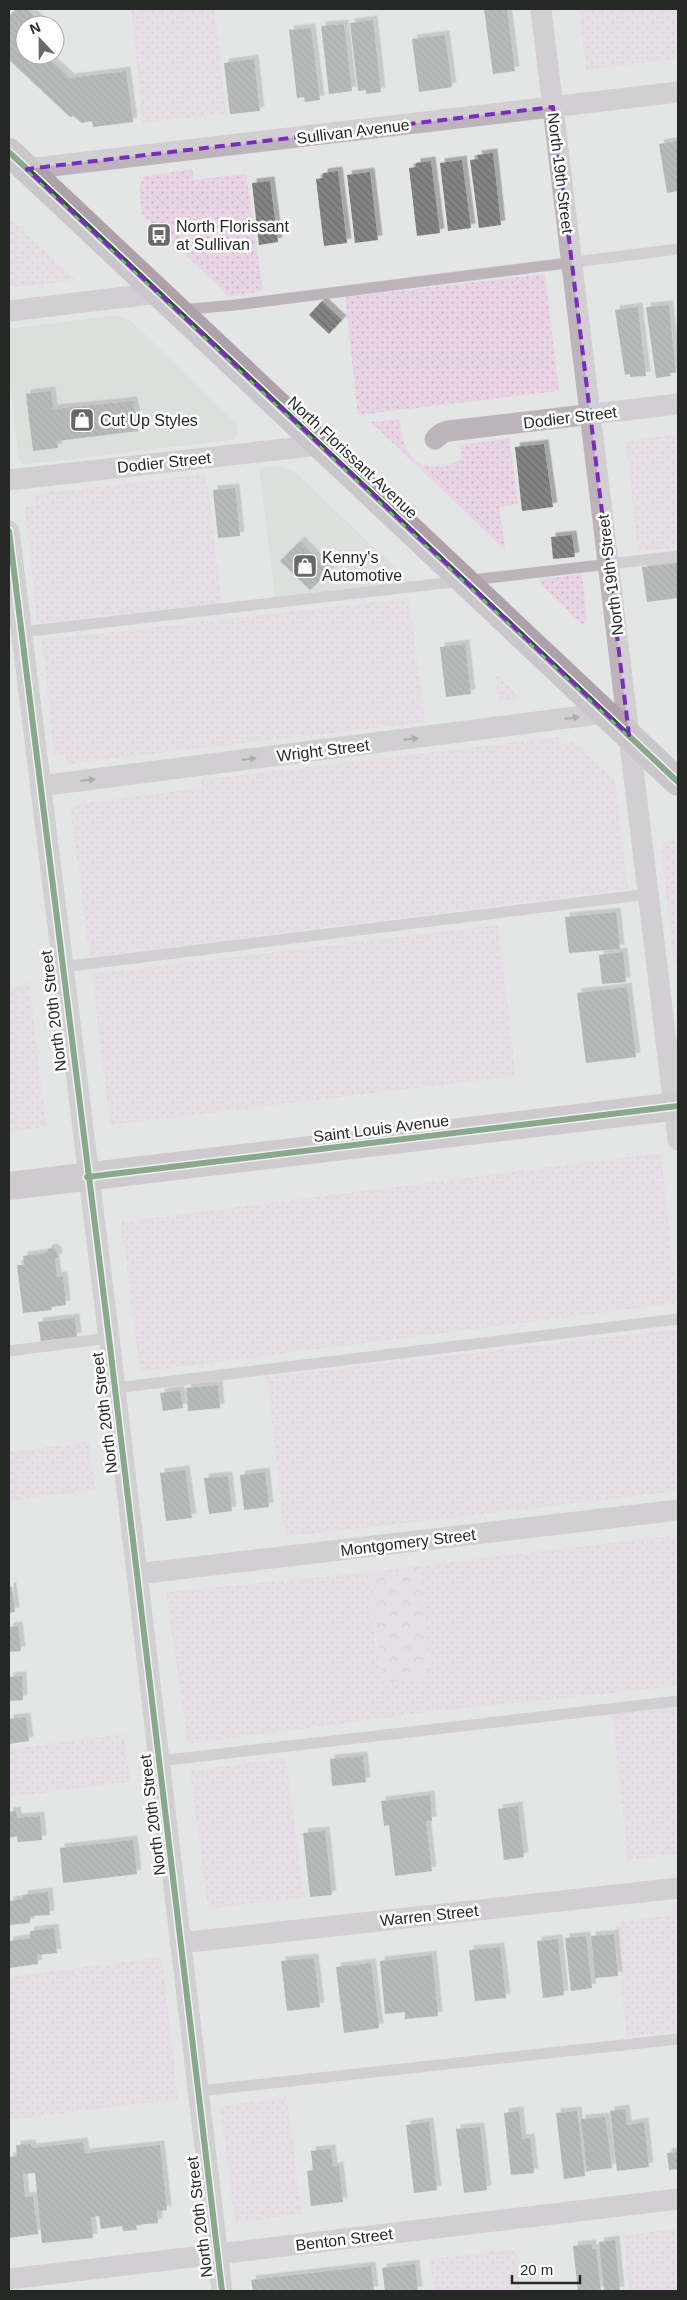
<svg xmlns="http://www.w3.org/2000/svg" width="687" height="2300" viewBox="0 0 687 2300" font-family="Arial,sans-serif">
	<style>
		.built { fill: #d2d9d3 }
		.grass { fill: url(#grass-dots) }
		.forest { fill: url(#forest-crowns) }
		.building { fill: url(#building-back-hatch); filter: url(#shadow) }
		.lines { fill: none; stroke-linecap: round; stroke-linejoin: round }
		.lane { stroke: #bdb3ba; stroke-width: 11 }
		.street { stroke: #bdb3ba; stroke-width: 21 }
		.secondary { stroke: #b4a9b2; stroke-width: 28 }
		.primary { stroke: #aea1ab; stroke-width: 28 }
		.cycleway-casing { stroke: #fff; stroke-width: 9 }
		.cycleway { stroke: #1b5e20; stroke-width: 6 }
		.oneway { fill: #6a6769 }
		.marked { fill: none; stroke: #7b2cbf; stroke-width: 4; stroke-dasharray: 10 6; stroke-linejoin: round }
		.labels { text-anchor: middle; stroke-width: 5; stroke-linejoin: round; paint-order: stroke }
		.street-label { font-size: 16px; fill: #262826; stroke: #fff }
		.poi-label { font-size: 16px; fill: #262826; stroke: #fff; text-anchor: start }
	</style>
	<defs>
		<pattern id="grass-dots" width="8" height="8" patternUnits="userSpaceOnUse" patternTransform="scale(1.25)"><rect width="8" height="8" fill="#e9d4e5"/><path d="M2 2h.1M6 6h.1" fill="none" stroke="#c8b6c4" stroke-width="1.8" stroke-linecap="round"/></pattern>
		<pattern id="forest-crowns" width="20" height="18" patternUnits="userSpaceOnUse" patternTransform="scale(1.25)"><rect width="20" height="18" fill="#e9d4e5"/><path d="M2 6a3 3 0 1 1 6 0M12 15a3 3 0 1 1 6 0" fill="none" stroke="#c8b6c4"/></pattern>
		<pattern id="building-back-hatch" width="6" height="6" patternUnits="userSpaceOnUse" patternTransform="scale(1.25)"><rect width="6" height="6" fill="#838483"/><path d="M-1 5l2 2M0 0l6 6M5-1l2 2" fill="none" stroke="#6b6c6b"/></pattern>
		<filter id="shadow"><feDropShadow dx="4.5" dy="-4.5" stdDeviation="0" flood-color="#0004"/></filter>
	</defs>
	<rect width="100%" height="100%" fill="#e4e6e5"/>
	<!-- built -->
	<path class="built" d="M117,315l13,5 106,103 2,4 -1,9 -5,4 -203,24 -7,-1 -3,-4 -10,-87v-43z
		M281,466l14,6 115,110 -135,15 -16,-129z"/>
	<!-- grass -->
	<path class="grass" d="M131,9h84l11,105 -83,9z
		M579,9h99v50l-92,11z
		M192,169l2,11 52,-6 17,117 -33,6 -59,-56 2,-3 -9,-8 -3,1 -19,-16 -3,-28 4,-10z
		M9,218l67,62 -67,8z
		M545,274l14,117 -201,24 -13,-118z
		M400,419c1,40 24,60 62,40l-2,-14 49,-7 9,66 -19,3 7,44 -135,-129z
		M678,434v113l-40,5 -12,-111z
		M206,474l16,129 -185,20 -12,-116 10,-1 -1,-12z
		M582,574l5,46 -5,5 -45,-45z
		M409,598l16,124 -359,42 -1,-9 -11,1 -12,-116z
		M496,674l22,22 -2,3 -17,2z
		M559,737l2,6 8,2 4,-3 42,38 13,109 -538,68 -20,-152 131,-17 -1,-8z
		M668,839h5l5,6v120h-4l-13,-116 2,-7z
		M498,925l18,151 -406,49 -18,-151z
		M29,981l17,146 -37,5v-137l8,-8z
		M661,1153l16,150 -537,69 -19,-150z
		M678,1329v162l-393,46 -18,-160z
		M89,1442l6,48 -86,11v-49z
		M678,1535v151l-241,25 -249,33 -22,-152 206,-20c-4,36 3,75 14,110l46,-6 -14,-110z
		M678,1707v147l-50,6 -16,-146z
		M124,1734l6,48 -121,15v-48z
		M286,1758l18,139 -96,12 -18,-138z
		M678,1904v127l-52,6 -10,-115 57,-7 -2,-10z
		M162,1957l16,142 -169,21v-143z
		M287,2097l15,117 -67,9 -15,-117z
		M678,2229v62h-49l-6,-56z
		M516,2249l5,42h-87l-4,-32z"/>
	<!-- forest -->
	<path class="forest" d="M418,1566l14,110 -46,6c-9,-37 -18,-72 -14,-110z"/>
	<!-- building -->
	<path class="building" d="M16,9h11l17,16h-19v30h20l25,23 56,-7 7,51 -40,5 -1,-6 -10,2 -9,-7 -3,1 -61,-57v-44z
		M484,9h23l8,62 -22,3z
		M373,20l8,72 -15,2v-4l-8,1 -8,-68z
		M344,24l8,67 -23,3 -8,-68z
		M311,28l9,72 -15,2 -1,-5 -7,1 -8,-68z
		M445,35l7,52 -33,5 -7,-53z
		M254,59l6,52 -30,3 -6,-51z
		M678,141v50l-11,2 -8,-49z
		M493,153l8,72 -22,3 -9,-68 8,-1 -1,-4z
		M462,160l9,68 -23,3 -8,-68z
		M431,161l9,72 -23,3 -8,-68 7,-1v-4z
		M338,171l9,72 -23,3 -8,-67 7,-1v-5z
		M370,172l8,68 -23,3 -8,-68z
		M270,181l8,61 -19,3 -7,-62z
		M322,301l20,19 -13,14 -20,-19z
		M669,305l7,68h-6l1,3 -15,2 -10,-71z
		M638,307l8,69 -16,1v-3l-5,1 -10,-65z
		M51,391l2,18 80,-8 5,30 -81,10 1,7 -25,3 -7,-57z
		M544,444l9,63 -31,4 -7,-64z
		M235,488l5,48 -22,2 -5,-48z
		M572,535l3,22 -22,2 -2,-22z
		M300,541l30,30 -20,19 -30,-29z
		M678,563v35l-31,4 -5,-35z
		M465,644l6,50 -25,3 -6,-50z
		M616,912l4,37 -51,4 -4,-36z
		M623,952l3,30 -24,2 -3,-29z
		M627,987l9,70 -50,6 -9,-70z
		M53,1248l4,4 1,5 -3,2 2,18 6,-1 3,29 -15,2 1,3 -29,3 -6,-48h7l-1,-9 23,-3 2,-4z
		M75,1318l2,19 -36,4 -3,-19z
		M218,1385l2,23 -32,3 -2,-23z
		M180,1390l3,18 -20,3 -3,-18z
		M185,1470l7,48 -26,3 -6,-48z
		M265,1472l4,35 -25,3 -4,-35z
		M228,1476l4,35 -23,3 -5,-36z
		M9,1587h3l3,25 -6,1z
		M18,1626l3,25 -12,1v-25z
		M22,1676l1,24 -14,1v-24z
		M26,1717l3,24 -20,3v-25z
		M363,1756l3,26 -34,4 -2,-27z
		M430,1795l2,26h-6l6,50 -37,5 -6,-51 -5,1 -3,-25z
		M518,1806l6,51 -20,3 -6,-51z
		M16,1811l1,7 23,-2 2,24 -24,2 -1,-6 -8,2v-26z
		M325,1831l7,64 -22,2 -7,-64z
		M133,1840l4,34 -74,9 -3,-35z
		M48,1892l2,23 -20,1v7l-21,2v-24l14,-2v-4z
		M54,1928l3,25 -20,2 1,9 -29,4v-27l21,-3v-7z
		M614,1934l4,42 -23,2 -4,-42z
		M586,1936l6,52 -21,3 -6,-53z
		M558,1939l6,56 -21,3 -6,-57z
		M500,1947l6,51 -31,3 -6,-51z
		M432,1955l6,61 -33,3v-7l-20,2 -5,-53z
		M314,1958l6,49 -33,4 -6,-50z
		M371,1963l8,65 -35,5 -8,-66z
		M625,2109l2,16 17,-3 5,45 -32,4 -7,-60z
		M519,2111l3,28 8,-1 4,35 -23,2 -7,-62z
		M577,2111l8,65 -21,3 -8,-66z
		M605,2117l7,51 -25,3 -6,-52z
		M429,2122l8,68 -23,3 -8,-68z
		M480,2127l7,63 -23,3 -8,-64z
		M83,2142l2,11 75,-8 7,65 -10,1 1,12 -22,2 1,5 -14,1 -1,-5 -21,3 -2,-13 -8,1 2,21 -51,5 -7,-70 -12,1 2,23 8,-1 5,38 -29,4v-81l8,-1 -1,-11 15,-1 1,4z
		M331,2149l2,18 6,-1 4,36 -32,4 -4,-35 6,-1 -2,-19z
		M678,2152v17l-9,1 -2,-17z
		M615,2240l5,51h-16l-5,-49z
		M592,2244v5h4l5,42h-23l-5,-45z
		M415,2264l3,27h-33l-3,-23z
		M371,2266l3,25h-121l-2,-11z"/>
	<g class="lines">
		<!-- lane -->
		<path class="lane" d="M180,310l55,-5 443,-56
			M21,632l657,-76
			M62,967l586,-73
			M9,1351l100,-13
			M115,1388l563,-69
			M159,1761l519,-60
			M198,2091l480,-52"/>
		<!-- street -->
		<path class="street" d="M541,9l137,1131
			M27,169l651,-77
			M9,311l150,-18
			M435,439l7,-6 6,-2 230,-27
			M9,480l311,-35
			M9,531l100,807 113,953
			M40,786l566,-73
			M137,1574l541,-64
			M180,1943l498,-55
			M9,2279l669,-80"/>
		<!-- secondary -->
		<path class="secondary" d="M9,1186l669,-80"/>
		<!-- primary -->
		<path class="primary" d="M9,152l669,630"/>
		<defs>
			<path id="cycleway" d="M9,152l669,630
				M9,531l100,807 113,953
				M87,1177l591,-71"/>
		</defs>
		<!-- cycleway casing -->
		<use href="#cycleway" class="cycleway-casing"/>
		<!-- cycleway -->
		<use href="#cycleway" class="cycleway"/>
	</g>
	<!-- one-way arrows -->
	<defs><path id="oneway-solid" d="M-6-.8H1V-3.2L6.5 0L1 3.2V.8H-6Z" transform="scale(1.25)"/></defs>
	<g class="oneway">
		<use href="#oneway-solid" transform="translate(572 718) rotate(-8)"/>
		<use href="#oneway-solid" transform="translate(411 739) rotate(-7)"/>
		<use href="#oneway-solid" transform="translate(249 759) rotate(-7)"/>
		<use href="#oneway-solid" transform="translate(88 780) rotate(-7)"/>
	</g>
	<!-- marked area -->
	<path d="M0 0H687V2300H0ZM553,107l76,628 -602,-566z" fill="#e4e6e5" fill-opacity=".55" fill-rule="evenodd"/>
	<path class="marked" d="M553,107l76,628 -602,-566z"/>
	<!-- icons -->
	<defs>
		<symbol id="bus-square" viewBox="-11 -11 22 22"><rect x="-9" y="-9" width="18" height="18" rx="4" fill="#686a69" stroke="#fff"/><path d="M-5-6H5V4H4V6H2V4H-2V6H-4V4H-5ZM-3.5-4V0h7V-4ZM-3.5 1.2v1.5H-2V1.2ZM2 1.2v1.5H3.5V1.2Z" fill="#fff"/></symbol>
		<symbol id="shop-square" viewBox="-11 -11 22 22"><rect x="-9" y="-9" width="18" height="18" rx="4" fill="#686a69" stroke="#fff"/><path d="M-5-2.5h2.3a2.7 3.5 0 0 1 5.4 0H5L5.5 6h-11ZM-1.5-2.5h3a1.5 2.3 0 0 0-3 0Z" fill="#fff"/></symbol>
	</defs>
	<g fill-rule="evenodd">
		<use href="#bus-square" x="145" y="221" width="28" height="28"/>
		<use href="#shop-square" x="68" y="406" width="28" height="28"/>
		<use href="#shop-square" x="291" y="552" width="28" height="28"/>
	</g>
	<g class="labels">
		<!-- street labels -->
		<g class="street-label">
			<text transform="translate(353 131) rotate(-7)" y="6">Sullivan Avenue</text>
			<text transform="translate(561 173) rotate(83)" y="6">North 19th Street</text>
			<text transform="translate(570 417) rotate(-7)" y="6">Dodier Street</text>
			<text transform="translate(353 457) rotate(43)" y="6">North Florissant Avenue</text>
			<text transform="translate(164 462) rotate(-6)" y="6">Dodier Street</text>
			<text transform="translate(610 575) rotate(-97)" y="6">North 19th Street</text>
			<text transform="translate(323 750) rotate(-7)" y="6">Wright Street</text>
			<text transform="translate(53 1011) rotate(-97)" y="6">North 20th Street</text>
			<text transform="translate(381 1128) rotate(-7)" y="6">Saint Louis Avenue</text>
			<text transform="translate(104 1413) rotate(-97)" y="6">North 20th Street</text>
			<text transform="translate(408 1542) rotate(-7)" y="6">Montgomery Street</text>
			<text transform="translate(152 1815) rotate(-97)" y="6">North 20th Street</text>
			<text transform="translate(429 1915) rotate(-6)" y="6">Warren Street</text>
			<text transform="translate(199 2217) rotate(-97)" y="6">North 20th Street</text>
			<text transform="translate(344 2239) rotate(-7)" y="6">Benton Street</text>
		</g>
		<!-- poi labels -->
		<g class="poi-label">
			<text x="176" y="232">North Florissant<tspan x="176" dy="18">at Sullivan</tspan></text>
			<text x="100" y="426">Cut Up Styles</text>
			<text x="322" y="563">Kenny's<tspan x="322" dy="18">Automotive</tspan></text>
		</g>
	</g>
	<!-- border -->
	<rect width="687" height="2300" fill="none" stroke="#262826" stroke-width="20"/>
	<!-- north arrow -->
	<g transform="translate(40 40) rotate(338)"><circle r="24" fill="#ffffff" stroke="#a8a9a8"/>
	<path d="M0-4L9 19L0 12L-9 19Z" fill="#686a69"/>
	<text y="-8" font-size="14" font-weight="bold" text-anchor="middle" fill="#262826">N</text>
	</g>
	<!-- scale -->
	<path d="M512 2275v8h68v-8" fill="none" stroke="#262826" stroke-width="2.5"/>
	<text x="520" y="2275" font-size="15" fill="#262826" stroke="#ffffff" stroke-width="4" paint-order="stroke">20 m</text>
</svg>
